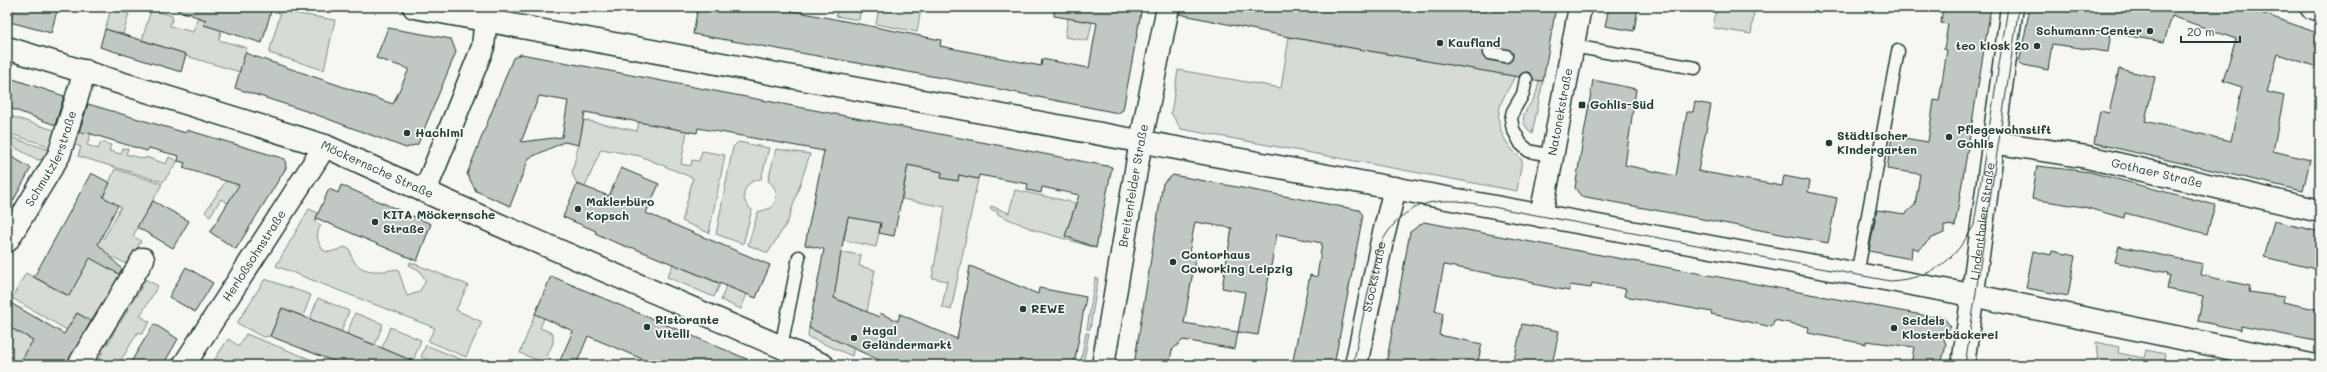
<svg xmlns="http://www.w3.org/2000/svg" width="2327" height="372" viewBox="0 0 2327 372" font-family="Mali,sans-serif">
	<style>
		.green { fill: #d6dbd6; stroke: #7a8c85 }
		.building { fill: #c1c8c3; stroke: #1f3d34; fill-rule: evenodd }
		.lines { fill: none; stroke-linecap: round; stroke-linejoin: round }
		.service-casing { stroke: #1f3d34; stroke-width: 15 }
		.minor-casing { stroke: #1f3d34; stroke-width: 25 }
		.secondary-casing { stroke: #1f3d34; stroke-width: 25 }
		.service { stroke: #f6f6f2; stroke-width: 12 }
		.minor { stroke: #f6f6f2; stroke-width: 22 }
		.secondary { stroke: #f6f6f2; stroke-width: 22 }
		.tram { stroke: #1f3d34; stroke-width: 1 }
		.poi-dot { fill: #1f3d34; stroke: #f6f6f2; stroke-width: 1.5 }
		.labels { text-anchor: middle; stroke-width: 3.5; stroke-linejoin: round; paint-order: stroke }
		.poi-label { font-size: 12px; font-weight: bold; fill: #1f3d34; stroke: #f6f6f2; text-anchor: start }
		.street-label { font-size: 12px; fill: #1f3d34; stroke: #f6f6f2 }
	</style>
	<rect width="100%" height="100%" fill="#f6f6f2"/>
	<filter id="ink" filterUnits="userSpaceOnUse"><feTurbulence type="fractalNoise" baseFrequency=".025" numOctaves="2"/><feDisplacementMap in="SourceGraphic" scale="8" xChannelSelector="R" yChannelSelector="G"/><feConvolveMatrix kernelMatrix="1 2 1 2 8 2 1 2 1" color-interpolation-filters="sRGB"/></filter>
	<g filter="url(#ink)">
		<!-- green -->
		<path class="green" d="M838,7h23l-2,13 -23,-4z
			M879,7l42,1 -4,24 -41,-8z
			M1716,7h39l-4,27 -38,-6z
			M111,9l18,5 -6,20 -18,-5z
			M151,10l22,6 -3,10 23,6 5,-15 8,3 -1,5 16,5 -2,10 28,8 -7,24 -54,-16v-2l-44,-14z
			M281,11l54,9 -11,50 -55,-17z
			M1068,18l24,4 -4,19 -23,-4z
			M1289,37l226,39c-4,9 -10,17 -13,25 -10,24 4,44 20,59l-5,31 -336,-62 -10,-16 7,-43 103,18z
			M1539,81h4l-11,53c-17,-17 -5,-22 3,-38 2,-4 3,-10 4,-15z
			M81,107l6,2 -7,21 11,4 -4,11 11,4 3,-7 10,3 -2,6 12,3 2,-6 5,1 -2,5 19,5 1,-2 20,7 3,-7 9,4 -15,21 -85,-26 3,-9 -12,-4z
			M7,112l3,1v3l47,15 -5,16 -45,-14z
			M584,120l53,11 2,-9 48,9 -6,33 10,2 1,-6 7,1 3,-10 23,4 -16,78 -27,-12 11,-43 -53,-22 -39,-7 -16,38 -8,-3 -5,-11z
			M7,136l43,14 -5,8 -7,2 -26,-14 -5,7z
			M738,142l31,6 -8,31c-18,2 -23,20 -9,31l-9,34 -27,-10 17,-87z
			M776,149l34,5 -22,67 -20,32 -20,-8 10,-33 13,-4c8,-9 7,-20 -3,-27z
			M908,165l34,7v6l16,3 1,-6 19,4 -27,131 -9,-3 5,-26 -15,-3 13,-71 -43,-8z
			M115,169l47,15 -29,52 8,5 -13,24 -15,-8 -6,10 15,8 -27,48 -18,-10 -10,17 -55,-32 14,-25 42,23 13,-71 23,13 17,-31 -18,-10z
			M230,175l15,3 -17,25 -7,-4 -11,17 -5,-4z
			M1015,190l61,13 -11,33 31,12 -62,-18 -37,-16 1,-2 -8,-3 1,-3 18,7z
			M886,197l-10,50 -32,-7 4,-23 13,2z
			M309,209l9,4 -3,9 6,3c-6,10 -4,17 3,26l7,1 14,-5 5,3c4,26 29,22 48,19l9,27 12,-4 7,-11 -7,-11 -10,-5 1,-3 58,23 -12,25 26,12 -16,35 -38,-16 7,-13 -159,-62z
			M841,252l20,3 -2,11 16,4 -8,42 -35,-15z
			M673,264l47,20 -6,13 -47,-20z
			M1095,278l3,1 -8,50h-3z
			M145,279l13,7 -18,30 10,6 -8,12 -4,-2 -20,33h-23l8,-13 -7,-4 5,-8 7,4 8,-16 -6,-4 4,-4 6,3 9,-15 -6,-4 2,-4 7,3 10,-16 -7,-4z
			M265,279l46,16 -8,21 -21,-8 -12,28 -7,1 -26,-14z
			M726,286l21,8 -6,15 -20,-9z
			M318,298l31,13 -8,21 -31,-13z
			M355,313l28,11 -8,21 -28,-11z
			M535,314l9,4 -4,10 13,5v10l-9,20 -24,-10z
			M36,317l8,5 -11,18 4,25 -14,-8 -4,8h-12v-32l3,-5 8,4 4,-6 7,4z
			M390,327l31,13 -8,21 -31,-13z
			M809,328l45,19 -2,9 -44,-19z
			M1086,333h3l-6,32h-3z
			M246,334l79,31h-114l17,-26 11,7z
			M2096,342l23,5 -1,6 26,5 2,-8 19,4 -2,11h-65z
			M426,345l39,16 -2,4h-31l1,-3 -12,-5z"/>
		<!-- building -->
		<path class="building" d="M15,7h43l-7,26 -41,-11z
			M177,7h81l13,4 -9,32 -58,-18 2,-5 -29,-10z
			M698,7h75l168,33 -1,6 101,20 1,-7 47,9 8,-45 -43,-7v-9h88l-19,103 -5,3 -170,-34 -255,-45z
			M1180,7h376l-13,74 -10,-1 -2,-6 -4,-2 -6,2 -2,3 -230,-40 -110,-23zM1487,46l23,4 3,4 -1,6 -7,3 -20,-4 -3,-8z
			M1609,7h29l-4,24 -29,-5z
			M1943,7h48l-36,219 -11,-1v8l-14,6 -11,11 -7,-3 -1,12 -42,-8 8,-41 28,4 10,-9 5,-31 -33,-5 5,-33 36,6 6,-42 5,1 8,-51 -3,-1 4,-25 -7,-1z
			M2030,7h215l75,27v34l-42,-14 -11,38 17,4 -11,55 37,9 -7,31 -209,-48 6,-32 9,2 10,-44 36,8 -10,44 86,20 11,-54 -19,-6 13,-42 -64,-23 -8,26 -53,-9 -3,19 -56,-8 -4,26 -29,-6z
			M388,28l63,11 5,13 -38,92 -12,4 -97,-36 -74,-24 10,-35 148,51 16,-35 -33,-11z
			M105,29l81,25 -5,18 -81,-25z
			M521,54l591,113 -16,81 -31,-12 14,-41 -37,-8 -1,6 -14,-3 1,-6 -49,-9 -1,4 -19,-4 -1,6 -17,-3 1,-6 -34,-7 -14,71 -15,-3 2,-10 -33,-6 -7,35 -7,46 45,19 1,-4 18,8 2,-7 57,25 13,-73 68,28 1,-6 47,9 -12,68h-184l-81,-37 15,-79 -19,-4 19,-94 -126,-23 -1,5 -112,-21 -6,33 -15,-3 -35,16 -19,48 -34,-15 -9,-17 46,-116zM539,96l29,5 -6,36 -41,5z
			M7,77l57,19 -9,29 -48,-18z
			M1593,80l43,9 -11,76 51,11 11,-64h6l2,-10 16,3 -13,66 84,15 2,-10 26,5 -2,11 29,6 -9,45 -247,-47 -6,-8z
			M88,104l98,29 1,-3 98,29 1,9 -50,81 -26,-17 29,-47 -56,-17 2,-5 -7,-2 1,-5 -30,-8 -2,3 -62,-19 -1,2 -5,-2z
			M12,157l19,11 -24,44v-45z
			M2037,166l53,6 125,33 -8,29 -82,-21 -1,5 -40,-11 -52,-8z
			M621,168l38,16 -13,29 124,52 -14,33 -125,-51 -1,1 -18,-7 -17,-8 1,-2 -33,-14 14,-33 32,12z
			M91,173l19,10 -7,14 15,8 -20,39 24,25 -3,5 -29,-16 -21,38 -35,-19z
			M1173,175l186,35 4,5 -29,150h-42l18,-90 7,2 5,-34 -45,-9 -19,101 -20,-3 -3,17 -52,-9 -11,10 -3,15h-35l29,-182zM1195,222l37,6 -10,60 23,4 -7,40 -54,-9 12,-69 -7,-1z
			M341,185l90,39 -14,37 -101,-43 13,-29 9,4z
			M153,201l36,20 -16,27 -36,-21z
			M2274,221l46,11v38l-56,-13z
			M1424,222l509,95 1,-2 9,2 8,10 -8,9 3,9 -5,20h-30l3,-18 -48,-6v3l-58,-11 1,-6 -35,-7 -2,7 -61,-13 1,-2 -88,-16 2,-7 -34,-6 -1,5 -21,-3 -1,6 -36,-7 1,-2 -90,-17 -9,46 8,2 -4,22 43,9 -5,21h-20l-25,-6 -1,6h-45l24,-133z
			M2119,246l84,18 -2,11 49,11 -1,6 35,5 -1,5 37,8v32l-79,-16v4l-43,-9 5,-25 -36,-7 3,-14h-3l1,-2 -53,-11z
			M2033,251l18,4 1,-4 23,5 -7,40 -42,-8z
			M186,267l27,16 -18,29 -26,-15z
			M551,276l118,50 92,39h-105l-68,-29 -12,29h-18l15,-34 -38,-17z
			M7,301l57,33 13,-21 14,8 -24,44h-48l14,-25 -26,-14z
			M282,308l100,40 40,17h-79l-73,-29z
			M154,324l24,15 -15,26h-34z
			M1522,324l37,7 -7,34h-39z"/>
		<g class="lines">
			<defs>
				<path id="service" d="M1573,46l122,22
					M1489,53l17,3
					M1526,79l-3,15 -10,17 -2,8 2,10 8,15 8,7 24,5
					M1857,275l41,-224
					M781,347l18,-90"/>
				<g id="minor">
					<path d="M414,7l1557,288 340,70"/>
					<path id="s1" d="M7,48l318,98 172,78 326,141"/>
					<path id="s2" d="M1992,142l95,15 233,54"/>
					<path d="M425,191l58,-144 4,-40"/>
					<path id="s3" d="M1541,216l39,-209"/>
					<path id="s4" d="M7,241l52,-86 26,-84"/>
					<path d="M79,365l64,-106"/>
					<path id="s5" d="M184,365l141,-219"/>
					<path id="s6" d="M1356,365l26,-124 13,-53"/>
					<path id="s7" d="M1963,365l49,-358"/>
				</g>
				<g id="secondary">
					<path d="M2311,7l9,3"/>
					<path id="s8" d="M1103,365l38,-224 27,-134"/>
				</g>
			</defs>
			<!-- service casing -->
			<use href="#service" class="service-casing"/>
			<!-- minor casing -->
			<use href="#minor" class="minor-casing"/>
			<!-- secondary casing -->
			<use href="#secondary" class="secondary-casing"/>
			<!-- service -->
			<use href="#service" class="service"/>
			<!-- minor -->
			<use href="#minor" class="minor"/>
			<!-- secondary -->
			<use href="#secondary" class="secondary"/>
			<!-- tram -->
			<path class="tram" d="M1353,365l23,-111c18,-42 45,-58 90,-52l424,79c44,-3 64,-20 84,-56l34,-218
				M1965,365l54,-358"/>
		</g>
	</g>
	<!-- markers -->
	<g class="poi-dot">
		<circle cx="2150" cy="31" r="4"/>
		<circle cx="1440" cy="43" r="4"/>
		<circle cx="2037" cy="46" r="4"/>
		<rect x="1578" y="101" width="8" height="8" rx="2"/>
		<circle cx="407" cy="133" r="4"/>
		<circle cx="1949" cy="137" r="4"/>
		<circle cx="1829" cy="143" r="4"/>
		<circle cx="578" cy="209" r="4"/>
		<circle cx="375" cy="222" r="4"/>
		<circle cx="1173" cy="262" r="4"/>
		<circle cx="1023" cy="309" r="4"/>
		<circle cx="647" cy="327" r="4"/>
		<circle cx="1894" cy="328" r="4"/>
		<circle cx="854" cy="338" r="4"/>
	</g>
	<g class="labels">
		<!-- poi labels -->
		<g class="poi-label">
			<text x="2142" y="35" text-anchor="end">Schumann-Center</text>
			<text x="1448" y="47">Kaufland</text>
			<text x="2029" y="50" text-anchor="end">teo kiosk 20</text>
			<text x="1590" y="109">Gohlis-Süd</text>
			<text x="1957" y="134">Pflegewohnstift<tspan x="1957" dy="14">Gohlis</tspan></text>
			<text x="415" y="137">Hachimi</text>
			<text x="1837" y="140">Städtischer<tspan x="1837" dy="14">Kindergarten</tspan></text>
			<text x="586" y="206">Maklerbüro<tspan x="586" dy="14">Kopsch</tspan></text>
			<text x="383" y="219">KITA Möckernsche<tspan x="383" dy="14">Straße</tspan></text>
			<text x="1181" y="259">Contorhaus<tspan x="1181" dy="14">Coworking Leipzig</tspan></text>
			<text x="1031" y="313">REWE</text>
			<text x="655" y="324">Ristorante<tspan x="655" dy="14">Vitelli</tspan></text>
			<text x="1902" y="325">Seidels<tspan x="1902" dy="14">Klosterbäckerei</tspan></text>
			<text x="862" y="335">Hagal<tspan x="862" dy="14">Geländermarkt</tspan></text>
		</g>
		<!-- street labels -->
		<g class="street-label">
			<text dy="4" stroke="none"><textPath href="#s3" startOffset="106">Natonekstraße</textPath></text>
			<text dy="4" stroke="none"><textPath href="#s4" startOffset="94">Schmutzlerstraße</textPath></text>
			<text dy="4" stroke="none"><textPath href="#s1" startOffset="390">Möckernsche Straße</textPath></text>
			<text dy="4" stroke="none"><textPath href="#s2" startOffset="168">Gothaer Straße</textPath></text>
			<text dy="4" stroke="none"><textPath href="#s8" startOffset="182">Breitenfelder Straße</textPath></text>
			<text dy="4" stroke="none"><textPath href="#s7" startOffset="145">Lindenthaler Straße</textPath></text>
			<text dy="4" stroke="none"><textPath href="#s5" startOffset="130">Herloßsohnstraße</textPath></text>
			<text dy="4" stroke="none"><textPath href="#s6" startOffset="90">Stockstraße</textPath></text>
		</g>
	</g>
	<!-- margin -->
	<rect width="2327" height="372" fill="none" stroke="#f6f6f2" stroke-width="24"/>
	<rect x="12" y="12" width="2303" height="348" fill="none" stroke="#1f3d34" stroke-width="1.5" filter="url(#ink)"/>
	<!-- scale -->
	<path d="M2181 36v6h59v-6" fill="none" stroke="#1f3d34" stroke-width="2"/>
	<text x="2187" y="36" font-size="12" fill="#1f3d34" stroke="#f6f6f2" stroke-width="3" paint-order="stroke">20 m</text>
</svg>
